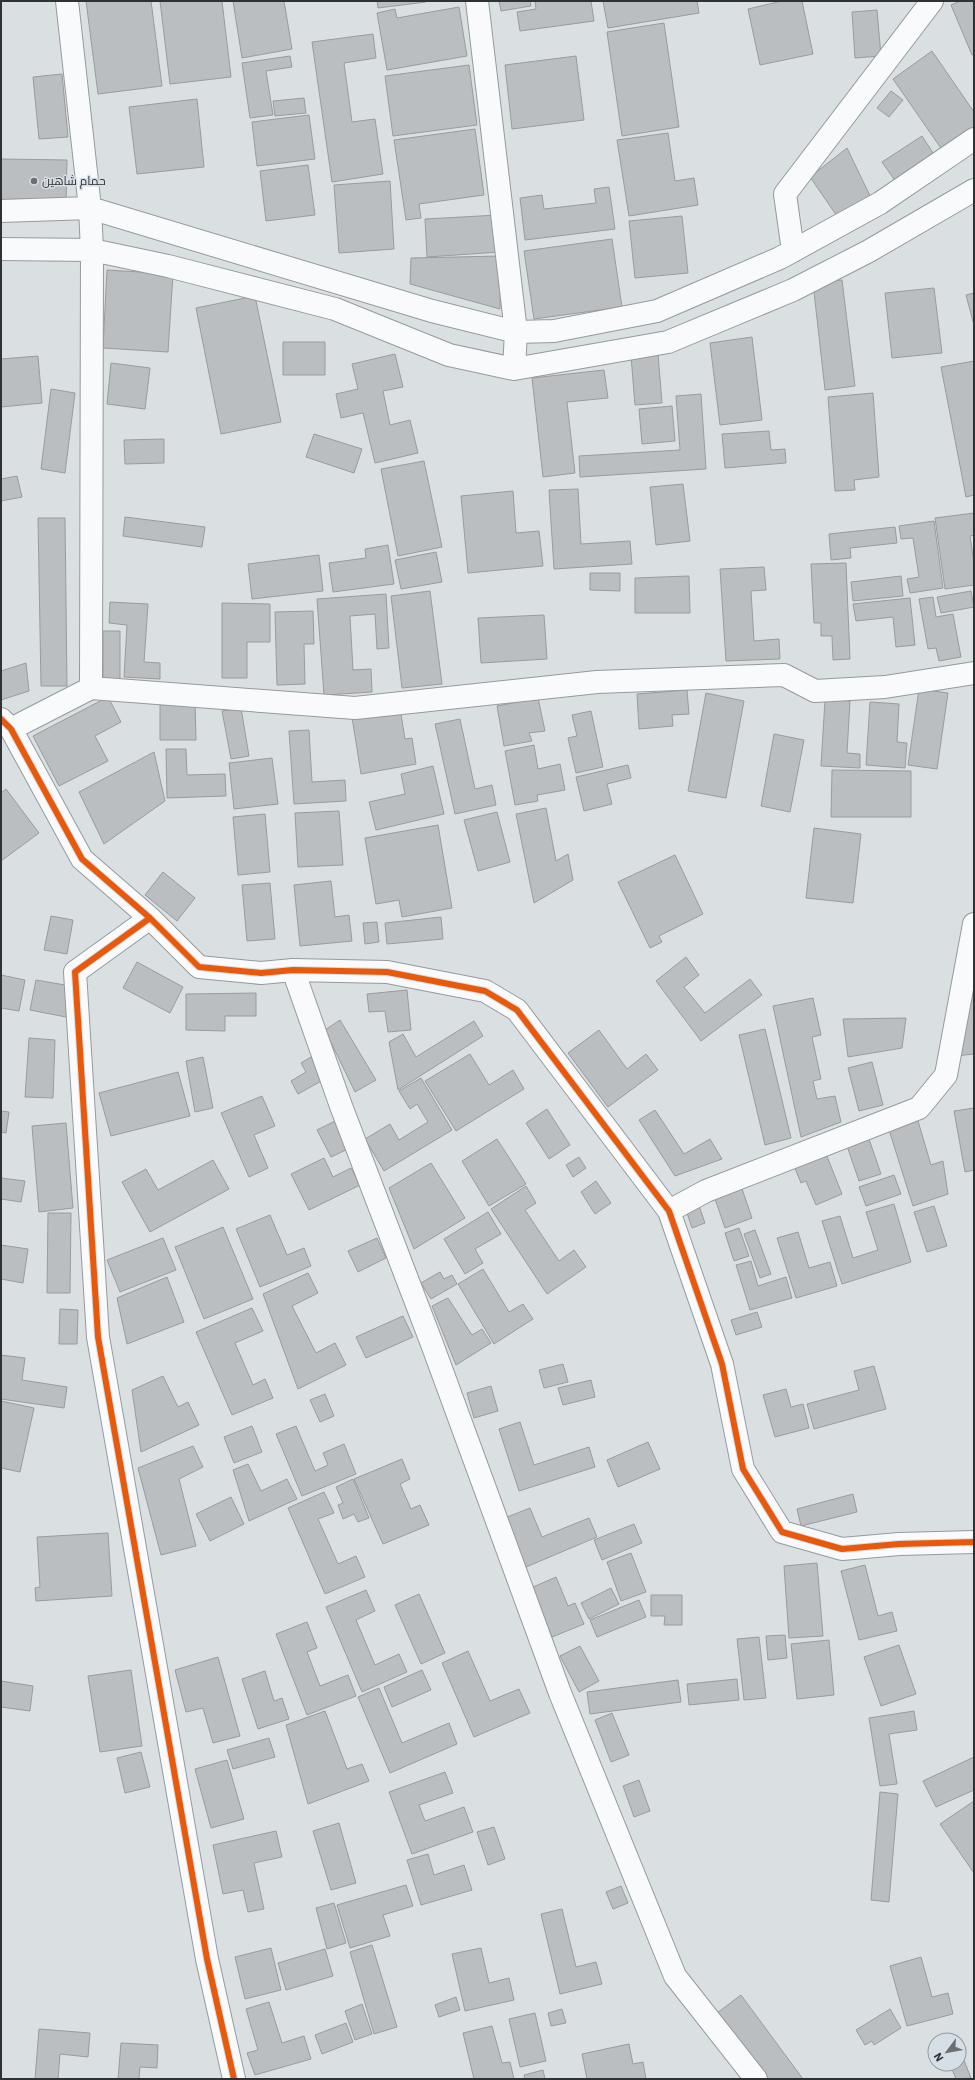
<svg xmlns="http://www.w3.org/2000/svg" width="975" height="2080" viewBox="0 0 975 2080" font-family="'IBM Plex Sans',Cairo,sans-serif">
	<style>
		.building { fill: #bbbec0; stroke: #999c9f }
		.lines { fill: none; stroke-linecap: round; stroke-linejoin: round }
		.minor-casing { stroke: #969a9d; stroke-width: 24 }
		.minor { stroke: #f9fafb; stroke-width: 22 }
		.cycleway-casing { stroke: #d7dfe6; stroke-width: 8 }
		.cycleway { stroke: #e8590c; stroke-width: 6 }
		.poi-dot { fill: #6b6f72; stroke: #d7dfe6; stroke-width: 1.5 }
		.labels { text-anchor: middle; stroke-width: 3; stroke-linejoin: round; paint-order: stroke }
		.poi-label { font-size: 12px; fill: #2f3235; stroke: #d7dfe6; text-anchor: start }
	</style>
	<rect width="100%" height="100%" fill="#dadfe2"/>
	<!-- building -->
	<path class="building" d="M86,1h65l11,85 -64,8z
		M160,1h62l9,76 -61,7z
		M233,1h51l8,48 -50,9z
		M377,1h49v1l-48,6z
		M499,1h31l1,5 -30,5z
		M535,1h56l3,20 -74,10 -3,-19 19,-3z
		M603,1h94l2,12 -91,15z
		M782,1h20l11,53 -53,11 -12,-56z
		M960,1h14v54h-2l-21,-50z
		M459,7l8,49 -80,14 -10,-57 18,-4 2,9z
		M877,10l4,46 -26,2 -3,-46z
		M664,23l15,104 -57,9 -15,-104z
		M373,34l3,24 -32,5 8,59 23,-3 8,55 -51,8 -20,-140z
		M932,51l42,61v21l-29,21 -52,-75z
		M290,56l2,11 -26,4 7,44 -23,3 -8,-55z
		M576,56l8,64 -72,9 -7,-64z
		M469,65l8,60 -84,11 -8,-60z
		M62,74l6,63 -29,2 -6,-62z
		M891,91l12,9 -14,17 -12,-9z
		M304,98l2,15 -31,3 -2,-15z
		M197,99l7,68 -67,7 -8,-67z
		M309,115l6,44 -58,7 -5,-44z
		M475,129l9,66 -65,9 2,14 -15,2 -12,-80z
		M668,133l7,48 19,-3 4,27 -69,11 -12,-76z
		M922,136l15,23 -39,26 -16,-23z
		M847,148l26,54 -32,20 -31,-45z
		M1,159l66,1 -1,43 -65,-1z
		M308,165l7,50 -49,6 -6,-50z
		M390,181l4,68 -55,4 -5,-68z
		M609,187l6,42 -90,11 -5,-42 22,-3 2,14 52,-6 -2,-14z
		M498,215l2,37 -73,5 -2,-38z
		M682,216l6,57 -53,5 -6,-57z
		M612,239l10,68 -88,12 -10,-68z
		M501,256l-1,53 -90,-25 1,-26z
		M107,270l66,4 -5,78 -65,-4z
		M842,280l13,106 -30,4 -12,-107z
		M934,288l8,65 -50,5 -7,-65z
		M974,293v32l-8,-30z
		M255,296l26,126 -60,12 -25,-126z
		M752,337l10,83 -42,5 -10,-82z
		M283,342h42v33h-42z
		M395,354l8,33 -20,4 7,34 20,-5 8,33 -43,10 -12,-50 -22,5 -5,-24 22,-5 -6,-25z
		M658,354l4,49 -27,2 -4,-49z
		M38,356l4,47 -41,4v-48z
		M974,361v134l-8,2 -25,-130z
		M111,363l39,5 -5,41 -38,-5z
		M604,370l4,28 -41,4 8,71 -32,4 -11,-99z
		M51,389l24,4 -10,80 -24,-4z
		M873,393l6,84 -25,3 1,10 -20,1 -7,-94z
		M701,394l5,75 -126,8 -1,-21 101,-6 -4,-54z
		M672,406l3,35 -33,3 -3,-35z
		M769,431l2,19 14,-1 1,14 -61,5 -3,-34z
		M314,434l48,15 -8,24 -48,-16z
		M164,439v24l-39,1 -1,-24z
		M424,461l18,86 -44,9 -17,-87z
		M17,476l5,21 -21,4v-22z
		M683,484l7,57 -34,4 -6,-58z
		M578,489l3,55 49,-3 2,23 -78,5 -5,-79z
		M513,491l3,42 23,-2 4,35 -75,7 -7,-77z
		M974,513v22l-4,1 4,27v22l-29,4 -10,-71z
		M125,517l80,10 -3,20 -79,-11z
		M38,518h27l2,168h-26z
		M934,521l9,67 -33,5 -3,-14 12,-2 -6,-39 -12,1 -2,-13z
		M895,527l2,16 -47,5 1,10 -20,2 -2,-26z
		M388,545l6,39 -61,8 -4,-29 37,-5 -1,-9z
		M436,552l6,30 -41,7 -6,-29z
		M319,555l4,36 -71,8 -4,-35z
		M846,563l4,96 -17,1 -1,-24h-11v-13h-7l-3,-59z
		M764,567l2,23 -15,1 3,50 25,-2 1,20 -54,2 -6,-92z
		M590,573h30v18l-30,-1z
		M689,576l1,37h-55v-35z
		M901,576l2,20 -50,5 -2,-19z
		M430,591l12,93 -40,4 -11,-92z
		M971,591l3,16 -33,6 -4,-16z
		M386,594l3,54 -12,1 -2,-35 -25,2 3,54 18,-1 1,23 -48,3 -7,-96z
		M933,597l3,20 17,-3 8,43 -22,4 -3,-13 -8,1 -9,-50z
		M910,598l5,47 -19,2 -3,-30 -37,4 -3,-17z
		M110,602l38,2 -4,58 16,1v16l-36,-2 3,-52 -18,-2z
		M222,603l48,1v38h-23v36h-25z
		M313,611l1,33h-10l1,40 -28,1 -2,-73z
		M544,615l3,44 -66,4 -3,-45z
		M103,631h17v50h-17z
		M26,663l3,28 -28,9v-29z
		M919,689l29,4 -11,76 -29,-4z
		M687,690l2,24 -17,1 1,11 -34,3 -2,-35z
		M706,693l38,8 -18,97 -38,-7z
		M108,697l13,25 -26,14 13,25 -49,25 -26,-50z
		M538,698l7,33 -16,2 3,8 -28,5 -7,-40z
		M160,700h35l1,40h-36z
		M825,700l25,1 -3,52 13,1v14l-39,-2z
		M870,702l29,2 -2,38 10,1 -2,25 -39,-3z
		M241,708l8,48 -18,3 -9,-48z
		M400,708l5,31 7,-1 4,26 -55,10 -9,-57z
		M591,711l12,56 -27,6 -8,-35 9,-2 -5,-21z
		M460,719l15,70 17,-4 4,20 -41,9 -20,-90z
		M309,730l3,52 33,-2 1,21 -52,3 -5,-73z
		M774,734l30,6 -14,72 -29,-6z
		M534,745l4,24 22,-5 5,26 -28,5 1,6 -23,4 -10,-54z
		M166,749h20l1,26 38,-1 1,22 -59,2z
		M154,752l11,49 -61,43 -25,-52z
		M272,758l6,46 -44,5 -5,-46z
		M628,765l3,13 -24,6 5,20 -28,7 -8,-34z
		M433,766l11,48 -68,16 -7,-28 36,-8 -4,-20z
		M832,770l79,1v46h-80z
		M6,789l33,44 -38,28v-68z
		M546,808l10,53 12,-7 5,26 -39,23 -18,-89z
		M339,811l4,54 -45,2 -3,-54z
		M497,812l13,50 -32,9 -14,-51z
		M265,814l5,58 -32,3 -5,-58z
		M438,825l14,83 -50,9 -3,-17 -23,4 -11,-66z
		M814,828l47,6 -8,69 -47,-5z
		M675,855l28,59 -44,22 3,6 -12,6 -32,-66z
		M163,872l32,26 -18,23 -32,-26z
		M331,881l4,36 14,-2 3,26 -52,5 -6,-61z
		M270,883l5,56 -28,2 -5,-56z
		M51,916l22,4 -6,34 -23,-4z
		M441,917l2,22 -56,5 -2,-21z
		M377,922l2,20 -14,2 -2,-21z
		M686,957l13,18 -15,12 21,26 45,-34 12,16 -61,46 -45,-60z
		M137,962l46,25 -13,26 -47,-25z
		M974,968v86l-18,2z
		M1,975l24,5 -6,31 -18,-3z
		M36,980l35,6 -5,31 -36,-7z
		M407,990l4,40 -23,2 -3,-21 -16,1 -2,-18z
		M256,993v23h-31v15l-39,-1v-36z
		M813,998l8,37 -9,2 9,42 -8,2 4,18 18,-3 6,26 -40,15 -28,-131z
		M906,1018l-4,30 -54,9 -5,-38z
		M340,1020l36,60 -21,12 -30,-62z
		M474,1021l9,15 -85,54 -9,-48 14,-8 13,23z
		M765,1029l26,109 -26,7 -26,-110z
		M599,1030l28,39 19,-15 12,16 -50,37 -40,-54z
		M29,1038l26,2 -2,58 -28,-1z
		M470,1054l19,31 24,-15 11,19 -68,42 -31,-50z
		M203,1057l10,51 -18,4 -9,-51z
		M311,1057l12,23 -25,14 -7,-13 15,-9 -5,-9z
		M872,1062l11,43 -24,6 -11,-43z
		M178,1072l12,44 -79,20 -12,-43z
		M421,1078l31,52 -68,41 -19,-32 25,-15 9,16 29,-18 -11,-18 -7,5 -11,-18z
		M262,1096l13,30 -21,9 14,33 -19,9 -28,-64z
		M974,1108v62l-9,2 -11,-61z
		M547,1109l23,36 -21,14 -23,-36z
		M655,1110l29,44 26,-15 12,20 -47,17 -36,-56z
		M1,1111l8,1 -3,21 -5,-1z
		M339,1119l13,28 -21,10 -14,-27z
		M918,1121l13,44 12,-4 5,33 -35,12 -24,-76z
		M66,1123l7,85 -34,4 -7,-86z
		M868,1136l13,38 -22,7 -13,-38z
		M497,1139l29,45 -37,22 -27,-45z
		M826,1154l16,40 -26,11 -10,-24 -5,2 -7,-17z
		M579,1157l7,11 -13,9 -7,-12z
		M324,1158l9,19 18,-9 9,17 -51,25 -18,-36z
		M213,1160l16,29 -79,43 -28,-50 24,-13 12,21z
		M431,1163l34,55 -51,31 -25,-61z
		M894,1175l7,19 -35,12 -7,-19z
		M1,1178l24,3 -4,21 -20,-3z
		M596,1181l15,22 -16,11 -14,-22z
		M526,1186l10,17 -11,7 34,51 15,-11 12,17 -39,27 -56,-85z
		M741,1186l11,32 -27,10 -11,-32z
		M698,1203l7,20 -13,5 -7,-21z
		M894,1204l17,58 -69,22 -20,-63 18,-5 13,42 25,-8 -12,-38z
		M934,1206l13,40 -20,6 -13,-40z
		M488,1212l13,22 -26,15 8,14 -18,11 -21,-35z
		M48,1213h23l-1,80h-23z
		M270,1215l17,40 17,-7 7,18 -51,21 -24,-58z
		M223,1227l30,72 -49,20 -29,-72z
		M739,1228l10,28 -15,5 -9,-28z
		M755,1230l16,44 -11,4 -16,-44z
		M798,1232l11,36 21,-6 7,24 -41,12 -19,-60z
		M163,1238l13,32 -56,22 -13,-32z
		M377,1238l9,20 -28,14 -10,-21z
		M1,1245l27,4 -5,34 -22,-4z
		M751,1261l7,25 28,-9 6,21 -42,12 -14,-45z
		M483,1269l26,43 14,-8 10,15 -39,25 -36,-60z
		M440,1272l4,7 8,-4 5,9 -26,15 -10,-16z
		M308,1273l10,20 -26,13 24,47 19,-10 11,22 -48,24 -35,-95z
		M167,1277l17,45 -57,22 -10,-46z
		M448,1298l24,37 10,-6 9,14 -35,22 -24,-59z
		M252,1308l11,23 -28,12 18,42 12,-6 8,19 -41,17 -36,-83z
		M60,1309l18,1 -1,34h-18z
		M757,1312l5,15 -26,8 -5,-15z
		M403,1316l10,21 -47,21 -10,-21z
		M1,1355l24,3 -3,22 45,7 -3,21 -63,-9z
		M563,1364l5,18 -24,6 -5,-18z
		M874,1366l12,43 -72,20 -7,-25 52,-14 -5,-19z
		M163,1376l15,31 10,-5 11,23 -58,27 -9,-62z
		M591,1380l4,17 -32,8 -5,-17z
		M491,1386l7,25 -24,7 -7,-25z
		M786,1389l5,18 12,-3 6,24 -34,9 -12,-42z
		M325,1394l9,22 -14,6 -10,-22z
		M1,1401l33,7 -14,64 -19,-4z
		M520,1422l14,43 55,-18 6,20 -76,24 -20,-62z
		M252,1426l10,26 -28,11 -10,-26z
		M296,1426l19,45 13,-6 -5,-12 21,-9 12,30 -54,22 -26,-62z
		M648,1442l12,27 -42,18 -11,-27z
		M193,1446l10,21 -24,12 17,67 -35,9 -23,-87z
		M402,1459l8,20 -10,5 11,25 9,-4 9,20 -46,19 -29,-65z
		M248,1464l13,27 26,-12 10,20 -48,22 -16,-51z
		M353,1479l16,39 -11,4 -4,-8 -11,5 -5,-14 5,-2 -7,-16z
		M324,1492l10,21 -16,6 20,45 18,-8 9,21 -40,17 -37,-86z
		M853,1494l4,18 -56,14 -4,-17z
		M231,1497l13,27 -34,17 -14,-27z
		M530,1508l12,29 47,-19 8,19 -71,30 -21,-49z
		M634,1524l8,19 -40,17 -8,-20z
		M108,1533l4,63 -76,5 -1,-13 5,-1 -3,-50z
		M631,1553l15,39 -25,9 -14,-39z
		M817,1563l6,73 -34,2 -5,-72z
		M865,1565l13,51 14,-4 5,19 -38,9 -18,-69z
		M556,1577l12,29 7,-3 9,21 -32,13 -21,-49z
		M611,1588l8,16 -30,15 -8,-16z
		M366,1590l9,21 -19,9 19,45 24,-11 8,18 -45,20 -36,-85z
		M419,1594l26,59 -24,11 -26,-59z
		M651,1595h31v30h-18l1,-9h-14z
		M639,1600l7,17 -49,20 -7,-17z
		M307,1622l10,26 -10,4 13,34 28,-11 8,21 -49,19 -31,-81z
		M785,1635l2,23 -19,2 -2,-24z
		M759,1637l7,61 -22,2 -7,-61z
		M829,1640l5,55 -37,4 -6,-55z
		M899,1645l17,49 -35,12 -17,-49z
		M580,1646l19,35 -20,11 -19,-36z
		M468,1651l22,50 29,-12 11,24 -56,24 -32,-74z
		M218,1657l22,79 -27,7 -10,-35 -17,4 -11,-42z
		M131,1670l11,76 -42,6 -12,-76z
		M422,1670l9,20 -39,17 -8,-20z
		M265,1671l9,30 8,-3 7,21 -31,10 -16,-50z
		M737,1679l2,21 -50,5 -2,-21z
		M678,1680l3,22 -91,12 -3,-22z
		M1,1681l32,5 -3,25 -29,-4z
		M379,1688l23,55 47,-20 8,21 -67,29 -32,-76z
		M325,1711l22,58 15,-5 7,17 -61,23 -22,-79z
		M914,1711l3,19 -28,4 8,50 -17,2 -11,-68z
		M612,1713l17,42 -18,7 -16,-42z
		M269,1738l6,19 -42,12 -6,-19z
		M141,1752l9,35 -25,6 -8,-35z
		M974,1757v33l-38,17 -13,-26z
		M227,1760l17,59 -33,9 -16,-59z
		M445,1772l8,21 -34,12 6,16 39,-14 9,25 -61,22 -23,-62z
		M639,1780l11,31 -16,6 -11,-31z
		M880,1792l18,2 -9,108 -18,-2z
		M974,1801v72l-34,-49z
		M339,1823l17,60 -25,7 -18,-59z
		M494,1827l11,32 -17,6 -11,-33z
		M276,1831l6,26 -28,6 10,46 -16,3 -5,-22 -20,4 -10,-49z
		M428,1854l6,21 30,-10 8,25 -51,15 -14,-45z
		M406,1885l7,21 -30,9 7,21 -40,12 -13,-43z
		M621,1886l7,17 -15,6 -7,-17z
		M334,1903l12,40 -19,6 -11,-41z
		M562,1909l14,58 20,-5 6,22 -42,10 -19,-80z
		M372,1945l25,82 -23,7 -24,-82z
		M271,1948l10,42 -36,9 -10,-42z
		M481,1948l8,35 20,-5 5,22 -49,11 -13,-57z
		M325,1949l8,27 -47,14 -8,-27z
		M921,1957l11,40 16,-4 5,21 -46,12 -17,-60z
		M741,1995l62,84h-37l-49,-66z
		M456,1997l4,13 -21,7 -4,-12z
		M269,2002l13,41 22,-7 7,23 -56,16 -8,-22 11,-3 -12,-41z
		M362,2004l10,30 -17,6 -10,-29z
		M562,2009l4,14 -15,3 -3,-13z
		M890,2009l11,19 -27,17 -2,-4 -7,4 -9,-15z
		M535,2013l11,48 -26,6 -11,-48z
		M346,2023l7,19 -31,12 -7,-19z
		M492,2026l10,37 8,-1 4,17h-40l-11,-46z
		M39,2029l51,4 -2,24 -28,-3 -2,25h-23z
		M121,2043l37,2 -1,23 -17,-1 -1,12h-21z
		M629,2044l4,20 10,-2 3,17h-59l-5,-25z
		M963,2058l8,20 -15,1 -6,-15h9v-5z
		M543,2070l2,9h-20l-1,-4z"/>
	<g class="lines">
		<defs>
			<path id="minor" d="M477,1l39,331 -2,37
				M1,211l89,-3 342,103 84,21 38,-1 103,-20 123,-53 100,-55 94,-64
				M1,249l91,1 76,16 167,43 114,46 65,14 154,-27 125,-52 76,-39 105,-61
				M793,251l-8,-57 147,-193
				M91,688l264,20 242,-26 187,-7 31,16 70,-4 89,-14
				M1,719l10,10 71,130 68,59 49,49 62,6 32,-3 94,2 98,19 32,19 152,201 53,153 21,105 39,63 60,17 57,-5 75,-2
				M11,729l80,-41 1,-438 -2,-42 -23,-207
				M150,918l-75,54 23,365 109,622 27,120
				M293,970l48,136 91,238 128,349 115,283 81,103
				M669,1211l37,-20 213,-83 27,-33 28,-151"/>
		</defs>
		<!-- minor casing -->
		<use href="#minor" class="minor-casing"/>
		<!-- minor -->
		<use href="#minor" class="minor"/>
		<defs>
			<path id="cycleway" d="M1,719l10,10 71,130 68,59 49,49 62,6 32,-3 94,2 98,19 32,19 152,201 53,153 21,105 39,63 60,17 57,-5 75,-2
				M150,918l-75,54 23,365 109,622 27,120"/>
		</defs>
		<!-- cycleway casing -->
		<use href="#cycleway" class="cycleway-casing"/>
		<!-- cycleway -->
		<use href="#cycleway" class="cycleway"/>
	</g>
	<!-- markers -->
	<circle class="poi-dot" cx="34" cy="181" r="4"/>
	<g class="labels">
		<!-- poi labels -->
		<g class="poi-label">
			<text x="42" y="185">حمام شاهین</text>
		</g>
	</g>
	<!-- border -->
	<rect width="975" height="2080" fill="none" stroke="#2f3235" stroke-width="4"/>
	<!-- north arrow -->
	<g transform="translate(947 2052) rotate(238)"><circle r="19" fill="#d7dfe6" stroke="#949a9f"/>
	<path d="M0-3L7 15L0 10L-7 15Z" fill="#6b6f72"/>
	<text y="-6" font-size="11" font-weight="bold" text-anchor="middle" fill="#2f3235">N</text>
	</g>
</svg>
